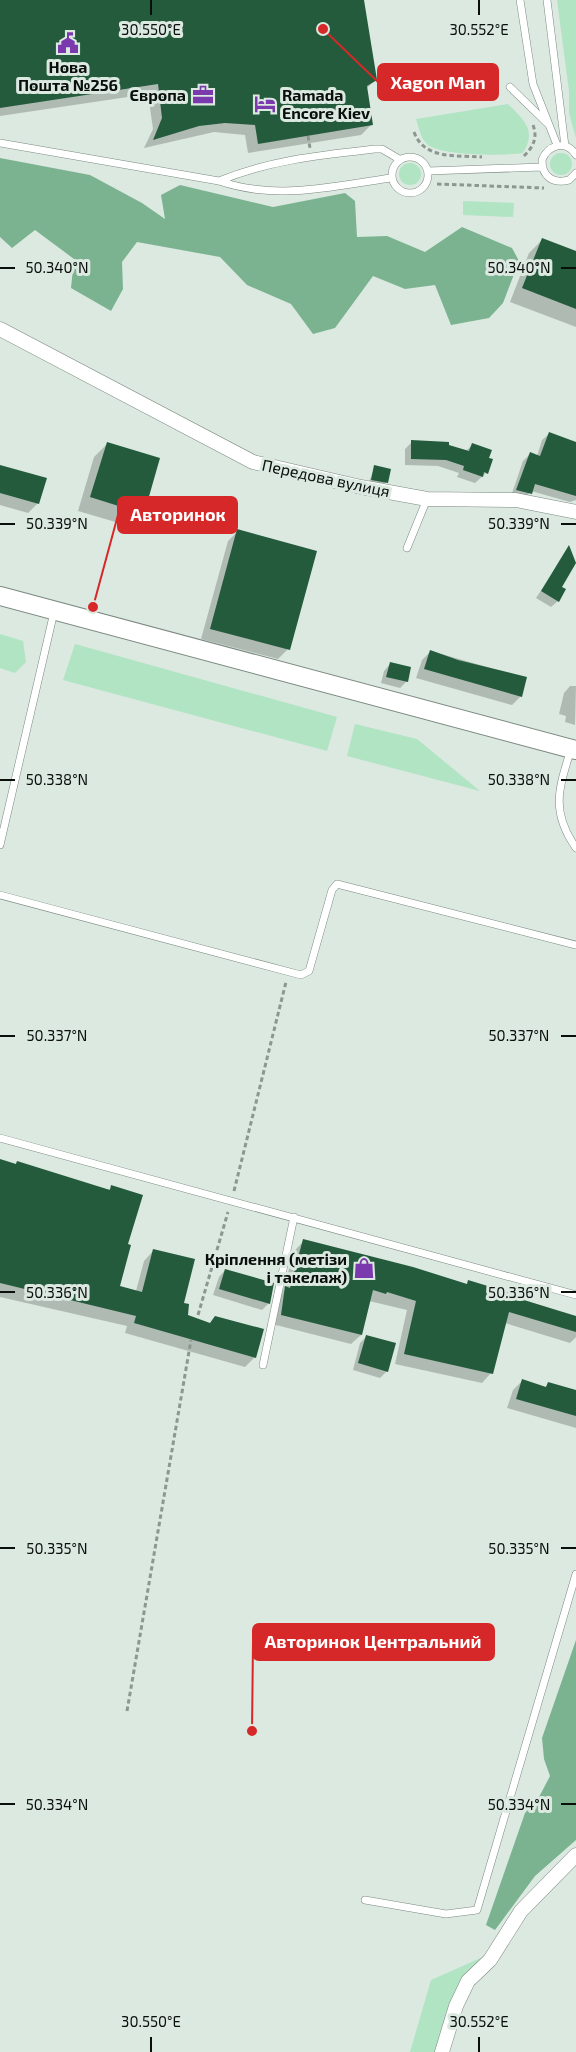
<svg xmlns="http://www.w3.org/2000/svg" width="576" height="2052" viewBox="0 0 576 2052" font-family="'Exo 2',sans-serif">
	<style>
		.green { fill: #b0e4c3 }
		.forest { fill: #7bb391 }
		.shadow { fill: #0003 }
		.building { fill: #245b3d }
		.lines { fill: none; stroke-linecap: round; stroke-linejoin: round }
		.service-casing { stroke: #7c8980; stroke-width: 8 }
		.minor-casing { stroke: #7c8980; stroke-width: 15 }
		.tertiary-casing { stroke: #7c8980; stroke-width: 20 }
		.path { stroke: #8c9790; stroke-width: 3; stroke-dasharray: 4.5 3; stroke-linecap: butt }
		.service { stroke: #fff; stroke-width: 7 }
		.minor { stroke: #fff; stroke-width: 14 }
		.tertiary { stroke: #fff; stroke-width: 18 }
		.ticks { fill: none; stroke: #0a0f0c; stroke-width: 2 }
		.labels { text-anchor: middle; stroke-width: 6; stroke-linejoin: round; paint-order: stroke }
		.poi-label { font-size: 16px; font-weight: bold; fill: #0a0f0c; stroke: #dbe9e0; text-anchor: end }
		.street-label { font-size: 16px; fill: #0a0f0c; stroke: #dbe9e0 }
		.ticks-label { font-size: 15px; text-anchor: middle; fill: #0a0f0c; stroke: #dbe9e0; stroke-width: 6; stroke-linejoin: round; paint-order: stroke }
		.leader { fill: none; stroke: #d62828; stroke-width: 2 }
		.callout-dot { fill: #d62828; stroke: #dbe9e0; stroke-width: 2 }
		.callout { fill: #d62828; stroke: #d62828; stroke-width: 2 }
		.callout-label { font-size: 18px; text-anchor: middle; font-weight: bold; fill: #fff }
	</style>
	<rect width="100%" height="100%" fill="#dbe9e0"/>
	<!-- green -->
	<path class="green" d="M557,0h19v138l-7,-25v-22z
		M508,104c16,16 29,26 15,49 -17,3 -84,3 -96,-9 -7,-7 -8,-16 -11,-25z
		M550 164a11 11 0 1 1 22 0a11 11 0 1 1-22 0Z
		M399 174a11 11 0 1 1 22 0a11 11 0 1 1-22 0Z
		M463,201l51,2 -1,14 -50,-2z
		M0,634l23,7 3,21 -11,11 -15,-5z
		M75,644l262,73 -10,34 -264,-71z
		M355,724l62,15 63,52 -133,-35z
		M483,1957l-26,34 -22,61h-25l21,-72z"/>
	<!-- forest -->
	<path class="forest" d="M0,158l90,17 52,28 23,16 -4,-24 19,-10 93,22 72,-14 10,8 2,36 30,-1 38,16 37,-25 50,21 7,13 -16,42 -14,15 -38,7 -16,-40 -30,4 -32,-13 -38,52 -22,6 -22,-30 -44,-19 -27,-28 -83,-15 -15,20 1,27 -12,22 -40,-23 3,-29 -39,-29 -23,18 -12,-11z
		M576,1640v200l-41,36 -40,54 -9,-5 39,-112 13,-14 12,-23 -6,-17 -2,-21z"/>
	<!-- shadow -->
	<path class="shadow" d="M0,0h363l13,79 -10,10 5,36 -10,10 -113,18 -3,-18 -31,-3 -70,16 9,-19 -5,-35 -148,22z
		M542,240l34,13v74l-66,-25 19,-49z
		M549,434l27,37v29l-6,2 -39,-11 -7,9 -13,-4 12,-35 7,-7 7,2 5,-16z
		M412,442l35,4 18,6 7,-7 14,28 -11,10 -18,-6 2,-4 -21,-7 -33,-1v-16z
		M107,444l35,69 -13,13 -51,-15 16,-54z
		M0,466l38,37 -10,10 -28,-8z
		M375,466l11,16 -3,3 -14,-3z
		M238,531l50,118 -10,10 -77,-20 27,-98z
		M569,548l-11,53 -7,6 -15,-9z
		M431,651l95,27 -5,18 -9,9 -96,-27 6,-18z
		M390,664l17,17 -7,7 -19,-5 3,-12z
		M570,686h6l-1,39 -10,-3 1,-6 -7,-2 5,-21z
		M0,1160l15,5 2,-3 90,29 5,-4 14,58 -8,42 18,4 8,-30 10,-11 29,54 3,12 69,41 -10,10 -120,-34 2,-7 -127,-29z
		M304,1241l162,44 3,-3 107,35v20l-6,6 -65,-20 -14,50 -9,10 -87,-19 12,-54 -38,-9 -8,34 -10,9 -79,-20 4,-26 7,-7 11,-40z
		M225,1270l44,33 -7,7 -49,-15 6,-18z
		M367,1336l20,35 -7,7 -27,-8 7,-27z
		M522,1381l23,7 3,-4 28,7v37l-69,-20 6,-18z"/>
	<!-- building -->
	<path class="building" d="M0,0h364l13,80 -10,6 6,39 -115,19 -3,-19 -30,-2 -26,3 -46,14 9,-22 -4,-34 -158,24z
		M542,238l34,13v58l-54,-21z
		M549,432l27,10v54l-41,-12 -3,10 -16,-4 14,-38 10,4z
		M411,440l38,2v3l20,6 3,-8 20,7 -3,8 4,1 -5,15 -4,-2 -1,5 -20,-7 1,-4 -18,-6 -35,-1z
		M107,442l53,16 -16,56 -54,-17z
		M0,465l47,13 -8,26 -39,-11z
		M374,465l17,4 -3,14 -17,-3z
		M237,529l80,22 -27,99 -80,-21z
		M569,545l7,18 -14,24 4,2 -7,13 -18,-11z
		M430,650l28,10 69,17 -5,20 -98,-28z
		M390,662l21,5 -3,15 -22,-5z
		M0,1159l16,5 1,-3 93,29 1,-5 32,10 -15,49 3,1 -11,41 22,6 11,-43 42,10 -11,44 5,1 -1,11 22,8 5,-7 49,13 -8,29 -122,-35 2,-7 -136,-33z
		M303,1239l110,28 54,17 1,-4 46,14v3l62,19v16l-67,-20 -16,62 -89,-20 12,-53 -29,-9 -1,2 -13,-4 -11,45 -81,-20 4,-29 5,2z
		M225,1269l49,14 -4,21 -51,-15z
		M366,1335l30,8 -8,29 -30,-9z
		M522,1379l24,8 2,-5 28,8v26l-60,-17z"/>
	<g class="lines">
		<defs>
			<path id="service" d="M520,0l13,84 24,61
				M547,0l18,146
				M510,87l39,38
				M0,143l219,38c59,20 113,5 172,-3
				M576,155c-10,-16 -28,-10 -34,5 0,17 11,24 27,20l7,-7
				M392 175a18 18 0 1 1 36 0a18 18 0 1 1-36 0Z
				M428,171l114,-4
				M219,181c51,-21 102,-26 156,-32h7l17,10
				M407,548l20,-49
				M571,749c-12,39 -21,62 5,99
				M0,845l54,-233
				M0,895l301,80 8,-4 23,-81 5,-6 239,61
				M0,1138l576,157
				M263,1365l31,-148
				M365,1900l81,14 31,-4 99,-336"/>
			<path id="minor" d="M0,329l253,133 108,25 66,12 89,1 60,12
				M442,2052l14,-46 12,-25 22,-21 31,-49 55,-56"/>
			<path id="tertiary" d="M0,596l576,154"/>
		</defs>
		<!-- service casing -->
		<use href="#service" class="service-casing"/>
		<!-- minor casing -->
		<use href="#minor" class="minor-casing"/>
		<!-- tertiary casing -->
		<use href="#tertiary" class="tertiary-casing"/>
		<!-- path -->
		<path class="path" d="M414,132c10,28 43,23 68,25
			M308,136l2,12
			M524,156c9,-9 14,-18 9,-31
			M437,184l107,4
			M234,1191l52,-209
			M198,1315l30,-103
			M127,1711l64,-371"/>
		<!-- service -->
		<use href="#service" class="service"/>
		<!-- minor -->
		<use href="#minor" class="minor"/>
		<!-- tertiary -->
		<use href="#tertiary" class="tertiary"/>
	</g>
	<!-- ticks -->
	<path class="ticks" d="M151,0v15M479,0v15M0,268h15M561,268h15M0,524h15M561,524h15M0,780h15M561,780h15M0,1036h15M561,1036h15M0,1292h15M561,1292h15M0,1548h15M561,1548h15M0,1804h15M561,1804h15M151,2037v15M479,2037v15"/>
	<!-- icons -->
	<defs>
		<symbol id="civic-bare" viewBox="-9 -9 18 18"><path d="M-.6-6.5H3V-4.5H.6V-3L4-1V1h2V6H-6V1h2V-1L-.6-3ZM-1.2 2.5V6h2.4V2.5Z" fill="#7b39ae" stroke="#dbe9e0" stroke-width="2.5" paint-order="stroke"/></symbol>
		<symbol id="office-bare" viewBox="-9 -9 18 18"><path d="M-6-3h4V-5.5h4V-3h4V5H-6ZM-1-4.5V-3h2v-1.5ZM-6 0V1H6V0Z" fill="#7b39ae" stroke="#dbe9e0" stroke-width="2.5" paint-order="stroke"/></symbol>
		<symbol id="hotel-bare" viewBox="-9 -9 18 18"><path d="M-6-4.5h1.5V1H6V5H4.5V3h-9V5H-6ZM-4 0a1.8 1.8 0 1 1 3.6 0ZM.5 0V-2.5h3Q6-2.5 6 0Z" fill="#7b39ae" stroke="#dbe9e0" stroke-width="2.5" paint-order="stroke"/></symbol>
		<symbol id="shop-bare" viewBox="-9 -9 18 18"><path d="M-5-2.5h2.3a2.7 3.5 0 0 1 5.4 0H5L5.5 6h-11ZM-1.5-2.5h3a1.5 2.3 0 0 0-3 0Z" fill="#7b39ae" stroke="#dbe9e0" stroke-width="2.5" paint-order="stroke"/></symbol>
	</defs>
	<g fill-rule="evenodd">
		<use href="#civic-bare" x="53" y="28" width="30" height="30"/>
		<use href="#office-bare" x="188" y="80" width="30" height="30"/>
		<use href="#hotel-bare" x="250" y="89" width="30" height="30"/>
		<use href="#shop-bare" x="349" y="1253" width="30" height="30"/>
	</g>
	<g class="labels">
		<!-- poi labels -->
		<g class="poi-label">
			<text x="68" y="73" text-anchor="middle">Нова<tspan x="68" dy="18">Пошта №256</tspan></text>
			<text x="186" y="101">Європа</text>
			<text x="282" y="101" text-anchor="start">Ramada<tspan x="282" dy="18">Encore Kiev</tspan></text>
			<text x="347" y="1265">Кріплення (метізи<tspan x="347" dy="18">і такелаж)</tspan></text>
		</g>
		<!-- street labels -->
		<g class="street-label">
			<text transform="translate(326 478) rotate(12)" y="6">Передова вулиця</text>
		</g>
	</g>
	<g class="ticks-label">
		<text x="151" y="35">30.550°E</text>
		<text x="479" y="35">30.552°E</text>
		<text x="57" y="273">50.340°N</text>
		<text x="519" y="273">50.340°N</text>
		<text x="57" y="529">50.339°N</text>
		<text x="519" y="529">50.339°N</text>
		<text x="57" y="785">50.338°N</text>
		<text x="519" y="785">50.338°N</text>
		<text x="57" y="1041">50.337°N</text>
		<text x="519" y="1041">50.337°N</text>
		<text x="57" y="1298">50.336°N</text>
		<text x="519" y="1298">50.336°N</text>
		<text x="57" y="1554">50.335°N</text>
		<text x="519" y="1554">50.335°N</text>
		<text x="57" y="1810">50.334°N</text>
		<text x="519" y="1810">50.334°N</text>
		<text x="151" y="2027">30.550°E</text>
		<text x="479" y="2027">30.552°E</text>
	</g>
	<!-- callouts -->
	<path class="leader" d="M323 29L378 82M93 607L118 515M252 1731L253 1642"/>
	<g class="callout-dot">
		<circle cx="323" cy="29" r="6"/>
		<circle cx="93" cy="607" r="6"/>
		<circle cx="252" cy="1731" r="6"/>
	</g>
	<g class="callout">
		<rect x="378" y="64" width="120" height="36" rx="6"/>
		<rect x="118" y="497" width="119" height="36" rx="6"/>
		<rect x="253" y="1624" width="241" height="36" rx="6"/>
	</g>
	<g class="callout-label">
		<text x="438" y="89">Xagon Man</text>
		<text x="178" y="521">Авторинок</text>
		<text x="373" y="1648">Авторинок Центральний</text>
	</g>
</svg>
